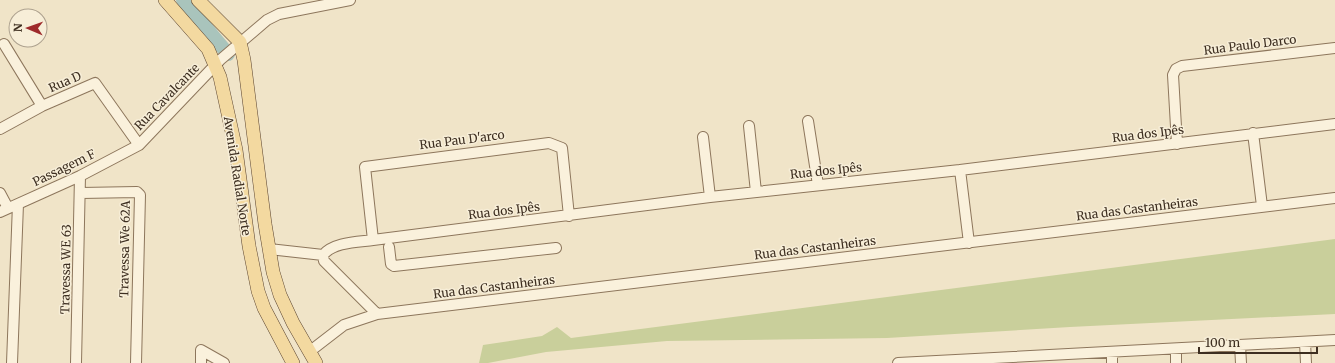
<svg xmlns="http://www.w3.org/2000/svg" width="1335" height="363" viewBox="0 0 1335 363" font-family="Merriweather,serif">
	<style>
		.green { fill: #c9cf9b }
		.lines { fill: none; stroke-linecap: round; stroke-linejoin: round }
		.river { stroke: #a9c4bc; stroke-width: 14 }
		.minor-casing { stroke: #8d765c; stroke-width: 12 }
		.major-casing { stroke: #5b4430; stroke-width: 14 }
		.minor { stroke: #faf1dc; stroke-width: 10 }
		.major { stroke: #f3d9a0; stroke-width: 13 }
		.labels { text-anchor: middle; stroke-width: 3; stroke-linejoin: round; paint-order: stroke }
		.street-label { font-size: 12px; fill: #3d2e20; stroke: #f7eed8 }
	</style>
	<rect width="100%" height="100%" fill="#f0e4c8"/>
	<!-- green -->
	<path class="green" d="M1335,239v75l-265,13 -183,11 -220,3 -121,11 -58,11h-9l4,-18 59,-9 15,-9 14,11z"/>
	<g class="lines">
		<!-- river -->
		<path class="river" d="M183,0l45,54"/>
		<defs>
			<path id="minor" d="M4,44l38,62
				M808,121l10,64
				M749,126l7,66
				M0,129l42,-23 53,-23 44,62
				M1253,133l9,73
				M703,137l7,60
				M1177,144l-4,-69 3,-6 6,-3 153,-18
				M960,170l9,73
				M0,193l8,15
				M81,193l56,-1 3,3 -4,168
				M0,212l80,-36 59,-31 81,-85 47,-40 12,-6 71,-14
				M373,240l-8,-73 184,-24 13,5 7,68
				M389,247l2,17 3,2 162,-18
				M269,249l54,6
				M323,255c10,-13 35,-13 50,-15l337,-43 250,-27 375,-46
				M323,255l1,6 53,53
				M1305,342l1,21
				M1240,345l1,18
				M1176,349v14
				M309,352l35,-27 33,-11 958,-116
				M1112,352v11
				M12,363l6,-159
				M76,363l4,-187
				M201,363v-13l23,13
				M898,363l437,-23"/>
			<path id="major" d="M165,0l43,49 12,28 16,73 13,96 9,45 6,17 29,55
				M198,0l42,42 4,18 21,164 8,48 7,23 13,28 23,40"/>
		</defs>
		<!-- minor casing -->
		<use href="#minor" class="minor-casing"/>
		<!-- major casing -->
		<use href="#major" class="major-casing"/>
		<!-- minor -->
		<use href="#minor" class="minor"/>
		<!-- major -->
		<use href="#major" class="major"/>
	</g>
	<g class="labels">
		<!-- street labels -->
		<g class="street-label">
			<text transform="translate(1250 45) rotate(-7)" y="4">Rua Paulo Darco</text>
			<text transform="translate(65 82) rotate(-24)" y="4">Rua D</text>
			<text transform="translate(167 97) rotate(-46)" y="4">Rua Cavalcante</text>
			<text transform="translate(1148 134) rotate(-7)" y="4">Rua dos Ipês</text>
			<text transform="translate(462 140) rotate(-7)" y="4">Rua Pau D'arco</text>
			<text transform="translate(64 168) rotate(-26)" y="4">Passagem F</text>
			<text transform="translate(826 171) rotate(-6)" y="4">Rua dos Ipês</text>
			<text transform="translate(237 176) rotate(81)" y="4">Avenida Radial Norte</text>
			<text transform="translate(1137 209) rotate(-7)" y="4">Rua das Castanheiras</text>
			<text transform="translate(504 211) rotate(-7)" y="4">Rua dos Ipês</text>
			<text transform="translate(815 248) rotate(-7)" y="4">Rua das Castanheiras</text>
			<text transform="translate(125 249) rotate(-89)" y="4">Travessa We 62A</text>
			<text transform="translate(66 269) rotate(-89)" y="4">Travessa WE 63</text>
			<text transform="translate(494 287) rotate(-7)" y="4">Rua das Castanheiras</text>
		</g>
	</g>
	<!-- north arrow -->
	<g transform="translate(28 28) rotate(272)"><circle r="19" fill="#f7eed8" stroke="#ada18e"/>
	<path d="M0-3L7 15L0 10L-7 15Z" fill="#9e2a2b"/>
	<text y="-6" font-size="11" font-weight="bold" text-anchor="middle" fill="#3d2e20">N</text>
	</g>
	<!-- scale -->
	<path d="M1199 347v6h118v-6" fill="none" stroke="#3d2e20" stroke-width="2"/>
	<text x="1205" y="347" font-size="12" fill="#3d2e20" stroke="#f7eed8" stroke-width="3" paint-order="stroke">100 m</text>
</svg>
